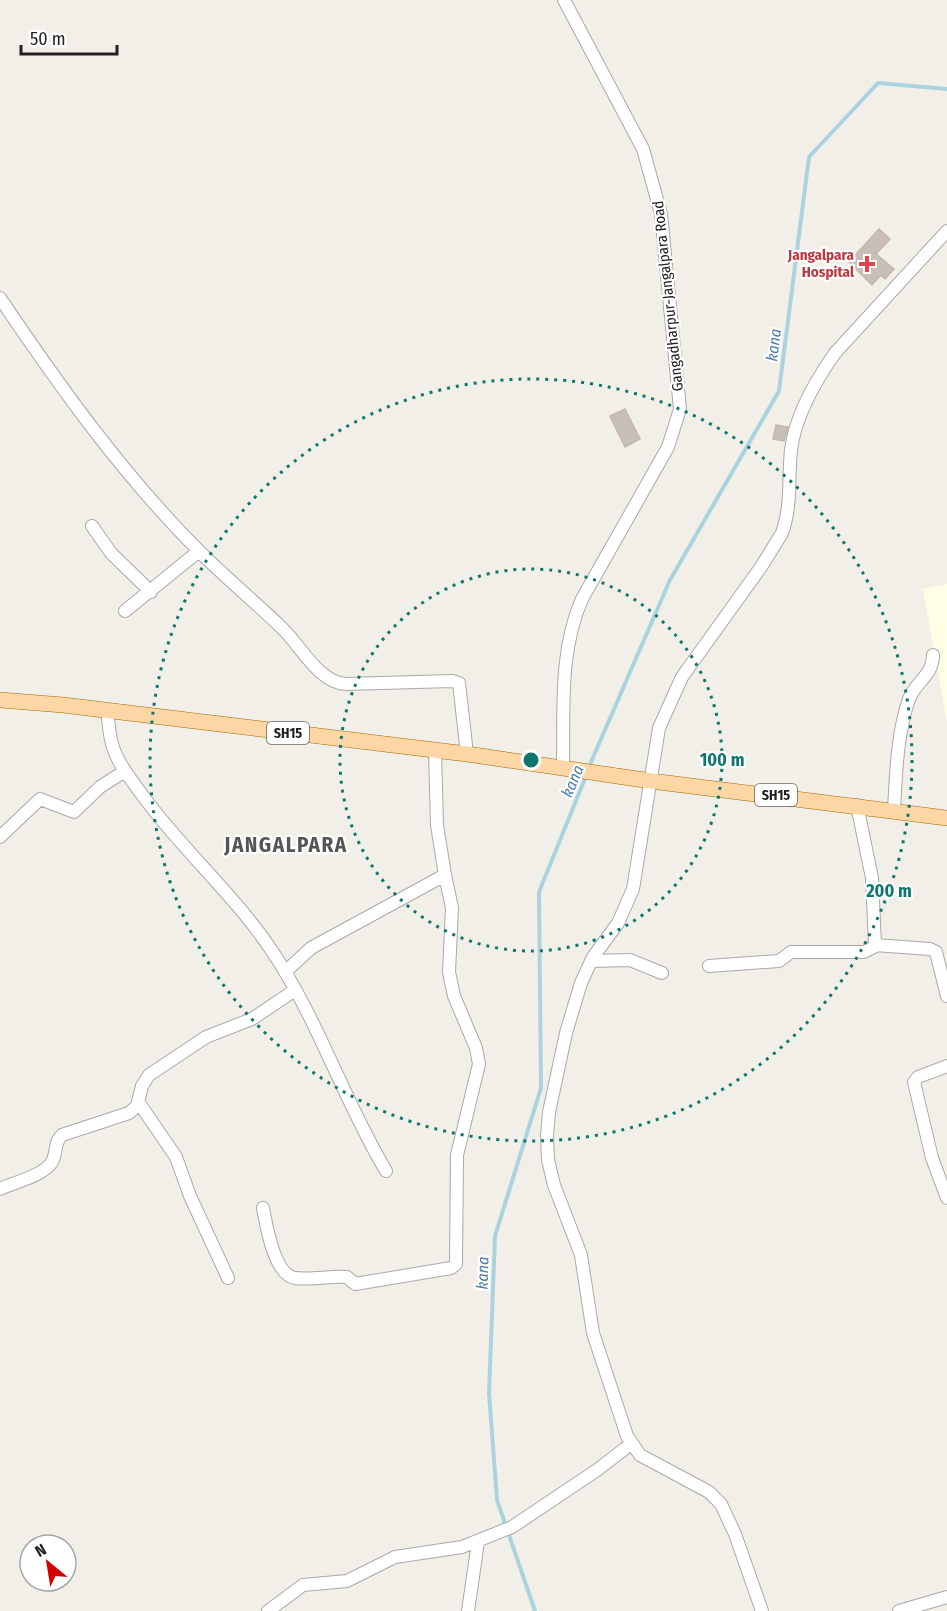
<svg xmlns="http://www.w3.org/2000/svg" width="947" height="1611" viewBox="0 0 947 1611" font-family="'Fira Sans Condensed',sans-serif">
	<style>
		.education { fill: #ffffe5 }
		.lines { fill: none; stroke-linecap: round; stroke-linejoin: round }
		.stream { stroke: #aad3df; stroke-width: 4 }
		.building { fill: #c7bfb8; stroke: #c4b6ab; stroke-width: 1.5 }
		.minor-casing { stroke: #a9a9a9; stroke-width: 14 }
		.major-casing { stroke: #a06b00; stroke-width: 16 }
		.minor { stroke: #fff; stroke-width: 12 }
		.major { stroke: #fcd6a4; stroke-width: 15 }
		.ring { fill: none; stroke: #0f766e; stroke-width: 3; stroke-dasharray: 3 6 }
		.health-dot { fill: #e0444e; stroke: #fff; stroke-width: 2 }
		.labels { text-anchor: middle; stroke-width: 4.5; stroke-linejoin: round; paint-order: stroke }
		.shield { fill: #fff; stroke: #646464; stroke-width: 1.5 }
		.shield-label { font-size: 14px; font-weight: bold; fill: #222 }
		.health-label { font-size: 15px; font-weight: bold; fill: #be3a42; stroke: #fff; text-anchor: end }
		.street-label { font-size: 15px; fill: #222; stroke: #fff }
		.water-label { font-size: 16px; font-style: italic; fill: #4a7aab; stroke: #fff }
		.district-label { font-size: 21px; font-weight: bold; letter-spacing: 1.5px; fill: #555; stroke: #fff }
		.centre { fill: #0f766e; stroke: #fff; stroke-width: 3 }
		.ring-label { font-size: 18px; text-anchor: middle; font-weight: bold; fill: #0f766e; stroke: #fff; stroke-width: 4.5; stroke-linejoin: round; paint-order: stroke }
	</style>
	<rect width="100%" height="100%" fill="#f2efe9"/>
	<!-- education -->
	<path class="education" d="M947,584v137l-24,-132z"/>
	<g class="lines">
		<!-- stream -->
		<path class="stream" d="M588,769l82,-189 109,-189 30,-234 69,-74 69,6
			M535,1611l-38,-111 -8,-107 6,-157 46,-148 -2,-196 47,-116"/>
	</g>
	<!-- building -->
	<path class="building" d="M879,229l11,10 -14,15 18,15 -9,10 -4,-4 -9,10 -23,-23z
		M625,409l15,30 -15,8 -15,-31z
		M776,425l12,2 -4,14 -11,-2z"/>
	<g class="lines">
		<defs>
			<path id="minor" d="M0,298c60,89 123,177 199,253 27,27 56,51 83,77 18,17 37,55 64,56l106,-3 7,2 8,71
				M92,526l19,27 40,39
				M125,611l74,-60
				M107,710c2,14 2,28 7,40 6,17 19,32 29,46 43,59 100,106 138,169 41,66 65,139 105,206
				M563,766c1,-56 -4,-115 19,-167l86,-152 12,-38 -19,-195 -18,-65 -79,-149
				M857,805l15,73 3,67 55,4 6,3 11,44
				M894,810c2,-36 3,-76 15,-111 7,-18 24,-23 24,-44
				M0,837l40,-38 34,13 26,-25 25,-16
				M591,961l39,-1 32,13
				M709,966l70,-5 12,-9h73l12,-6
				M285,972l26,-24 134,-73 -8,-50 -2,-74
				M947,1066l-29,11 -4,5 18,76 15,40
				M139,1103l37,54 14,39 38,82
				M0,1189c15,-7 43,-13 52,-27 5,-9 2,-20 10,-27l67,-22 8,-7 5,-20 7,-11 57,-38 46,-18 43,-29
				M263,1208c3,16 11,67 32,70 16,2 35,-2 52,-1l8,7 96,-16 5,-4 1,-109 22,-91 -3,-16 -22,-52 -5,-24 3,-64 -7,-33
				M268,1611l35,-26 44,-4 48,-24 67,-10 50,-20 85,-57 34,-26
				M468,1611l10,-69
				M762,1611l-27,-77 -14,-30 -12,-12 -69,-37 -13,-19 -34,-103 -12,-78 -27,-70 -6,-25 -1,-24 2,-24 17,-79 15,-50 12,-26 25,-34 15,-34 26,-161 23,-51 79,-110 21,-34c10,-27 6,-55 9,-83 4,-33 25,-70 44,-97l112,-122
				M899,1611l48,-14"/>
			<path id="major" d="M0,700l63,5 404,49 184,27 296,37"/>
		</defs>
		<!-- minor casing -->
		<use href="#minor" class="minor-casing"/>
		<!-- major casing -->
		<use href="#major" class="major-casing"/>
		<!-- minor -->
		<use href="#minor" class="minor"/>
		<!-- major -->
		<use href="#major" class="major"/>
	</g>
	<!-- distance rings -->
	<g class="ring">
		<circle cx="531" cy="760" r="191"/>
		<circle cx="531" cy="760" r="381"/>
	</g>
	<!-- markers -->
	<path class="health-dot" d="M864 255h6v6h6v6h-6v6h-6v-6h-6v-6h6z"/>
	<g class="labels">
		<!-- shield labels -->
		<g class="shield">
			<rect x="267" y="722" width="42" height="22" rx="4.5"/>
			<rect x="755" y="784" width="42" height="22" rx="4.5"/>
		</g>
		<g class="shield-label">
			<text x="288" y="738">SH15</text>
			<text x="776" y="800">SH15</text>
		</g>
		<!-- health labels -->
		<g class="health-label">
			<text x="854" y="260">Jangalpara<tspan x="854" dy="17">Hospital</tspan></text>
		</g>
		<!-- street labels -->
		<g class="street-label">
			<text transform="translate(668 296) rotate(-96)" y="5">Gangadharpur-Jangalpara Road</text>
		</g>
		<!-- water labels -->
		<g class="water-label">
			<text transform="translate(773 345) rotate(-83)" y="6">kana</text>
			<text transform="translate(572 781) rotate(-67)" y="6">kana</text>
			<text transform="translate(482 1273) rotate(-88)" y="6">kana</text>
		</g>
		<!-- district labels -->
		<g class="district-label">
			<text x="286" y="852">JANGALPARA</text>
		</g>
	</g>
	<circle cx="531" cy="760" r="9" class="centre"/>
	<g class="ring-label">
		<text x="722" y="766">100 m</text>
		<text x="889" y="897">200 m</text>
	</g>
	<!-- north arrow -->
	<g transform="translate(48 1563) rotate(330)"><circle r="28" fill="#ffffff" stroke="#a7a7a7" stroke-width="1.5"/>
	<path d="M0-4.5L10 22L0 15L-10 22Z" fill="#d40000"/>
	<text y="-9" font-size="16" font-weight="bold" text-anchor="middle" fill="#222222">N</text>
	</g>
	<!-- scale -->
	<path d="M21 45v9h96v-9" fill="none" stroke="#222222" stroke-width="3"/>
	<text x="30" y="45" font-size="18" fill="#222222" stroke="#ffffff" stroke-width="4.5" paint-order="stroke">50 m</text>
</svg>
